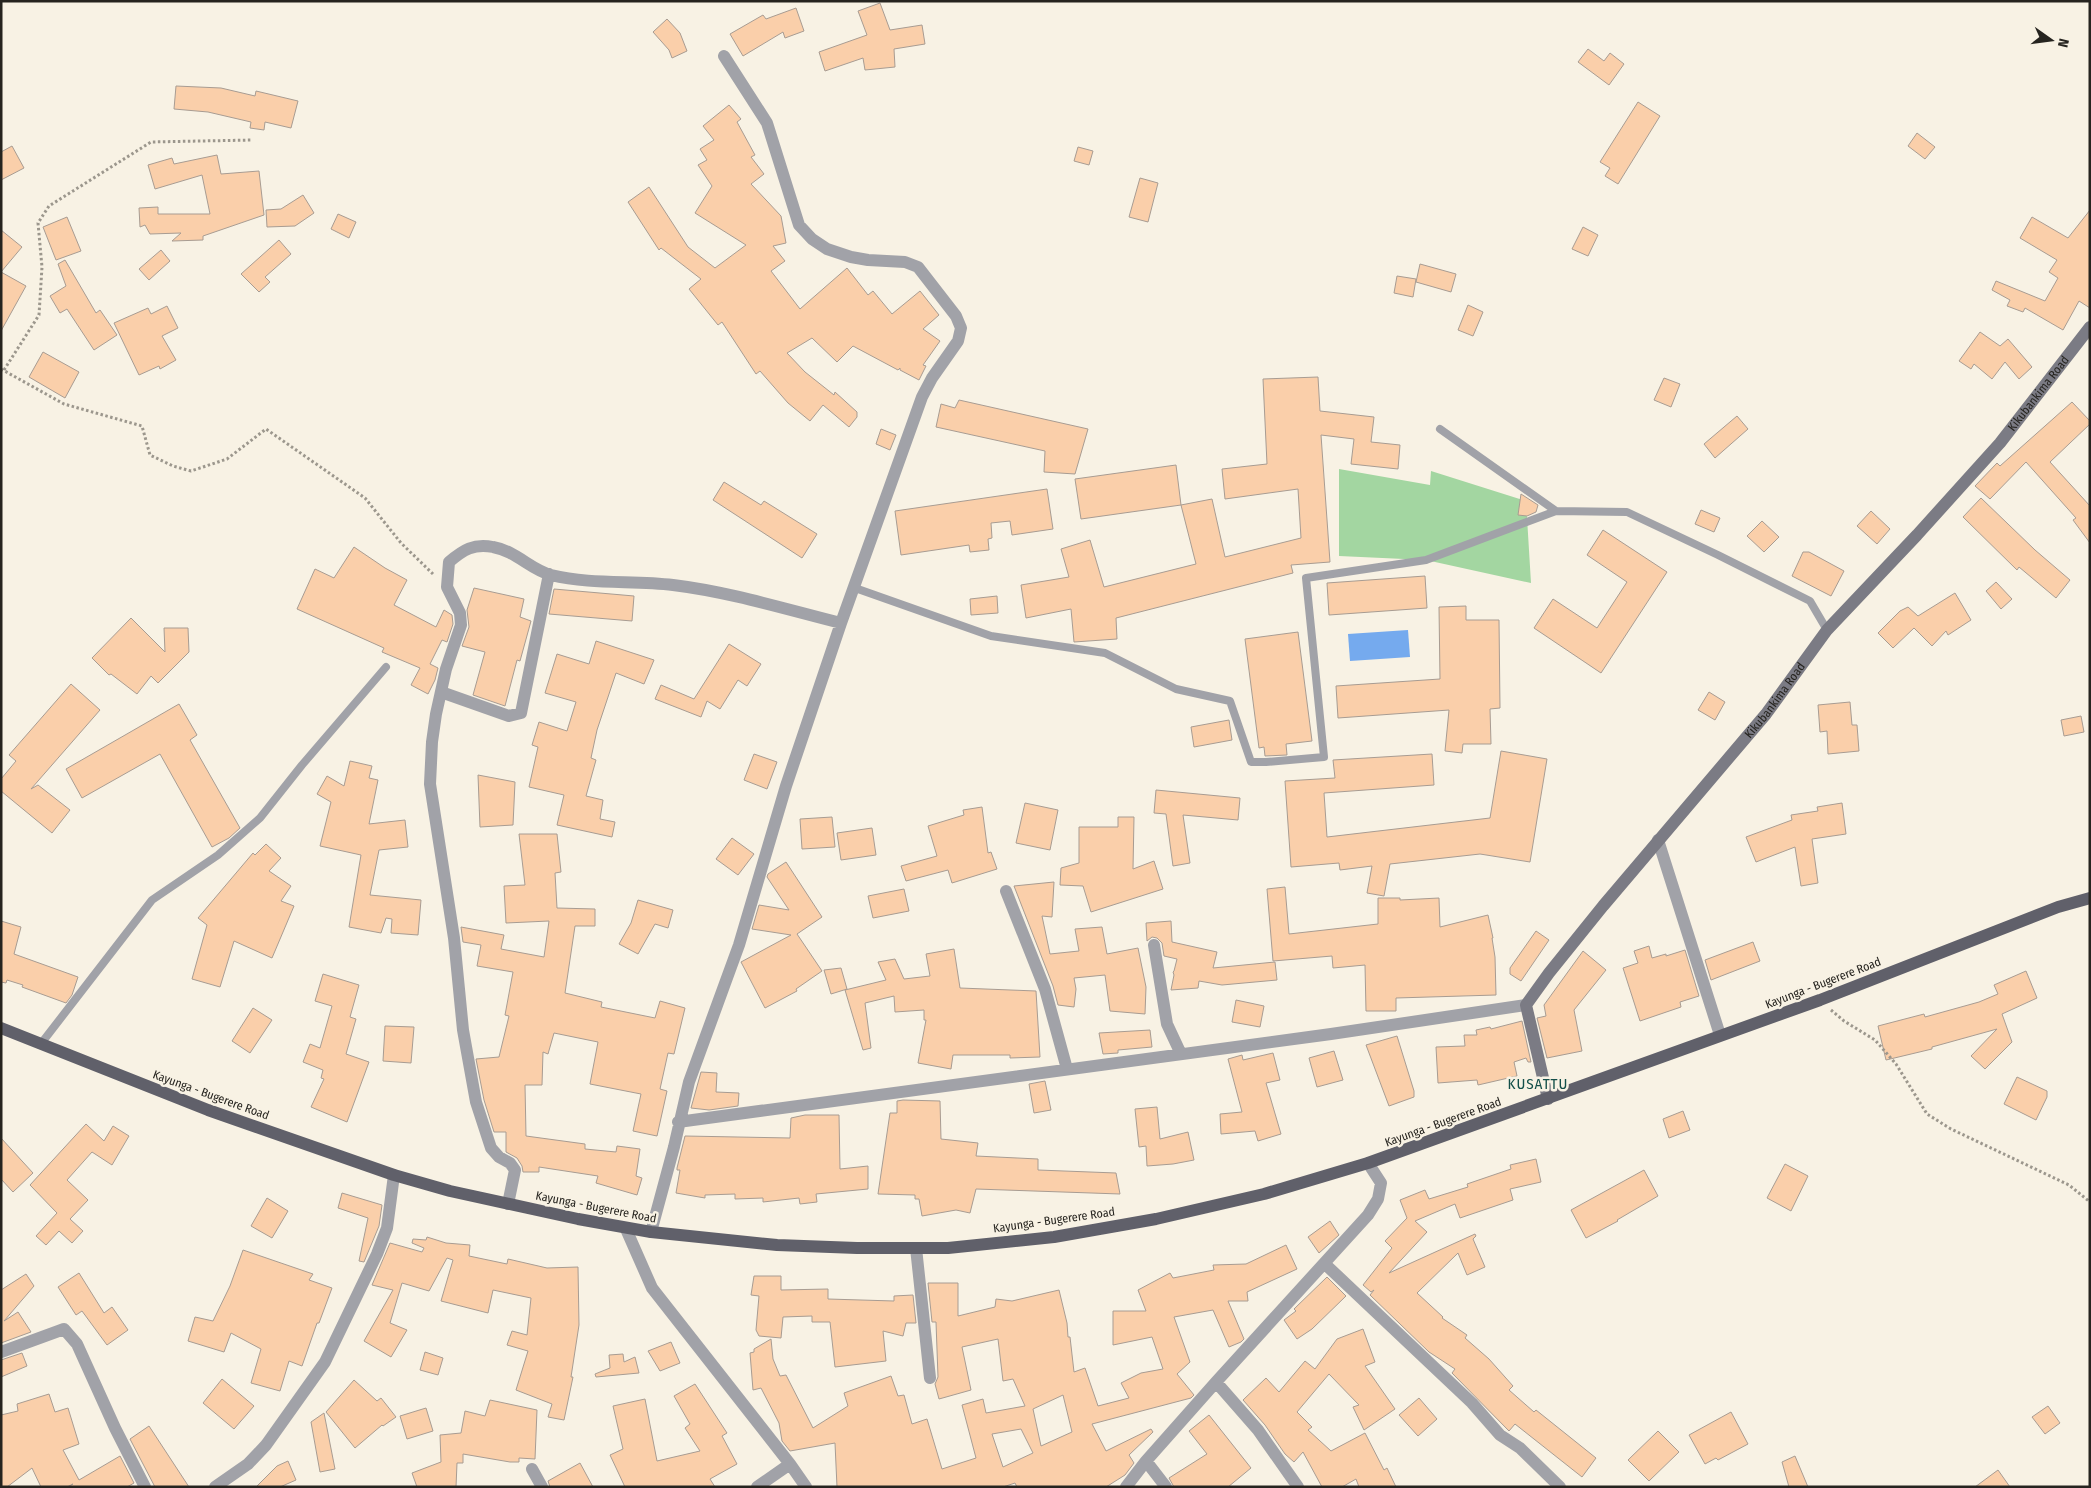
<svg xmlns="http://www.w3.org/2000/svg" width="2091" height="1488" viewBox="0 0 2091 1488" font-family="'Fira Sans Condensed',sans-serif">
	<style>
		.green { fill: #a3d6a1 }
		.water { fill: #75aaee }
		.building { fill: #facfaa; stroke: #a89c92; fill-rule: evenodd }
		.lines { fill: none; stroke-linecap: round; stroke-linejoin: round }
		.path { stroke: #9c978d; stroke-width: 3; stroke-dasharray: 2.5 2.5; stroke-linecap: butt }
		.lane { stroke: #a1a2a8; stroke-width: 8 }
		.street { stroke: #a1a2a8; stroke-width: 12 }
		.secondary { stroke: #7b7b84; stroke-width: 12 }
		.primary { stroke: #60606a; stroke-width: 12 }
		.labels { text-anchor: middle; stroke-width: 5; stroke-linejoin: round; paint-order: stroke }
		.street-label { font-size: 12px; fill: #26241f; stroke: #f8f2e4 }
		.quarter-label { font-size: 15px; letter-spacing: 1px; fill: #144f49; stroke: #f8f2e4 }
	</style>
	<rect width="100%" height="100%" fill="#f8f2e4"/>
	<!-- green -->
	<path class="green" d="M1339,469l91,16 1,-14 95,30 5,82 -105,-23 -87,-4z"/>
	<!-- water -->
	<path class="water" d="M1408,630l2,27 -60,4 -2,-27z"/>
	<!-- building -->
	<path class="building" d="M880,3l10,27 32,-5 3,19 -31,5 1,18 -30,3 -2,-12 -38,13 -6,-19 48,-17 -9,-24z
		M796,8l8,23 -19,7 -2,-6 -40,24 -13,-22 33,-19 3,4z
		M667,19l13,14 7,18 -15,7 -3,-8 -16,-18z
		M1588,49l16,12 6,-8 14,11 -15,21 -31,-23z
		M176,86l45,2 34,8 1,-5 42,10 -7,27 -26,-6 -1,8 -14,-2 1,-6 -43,-10 -34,-3z
		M1638,102l22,14 -42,68 -13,-8 5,-8 -10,-6z
		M729,105l12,14 -4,3 18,33 -4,2 13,17 -13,10 30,32 5,27 -13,3 12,15 -14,10 29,38 47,-41 21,27 5,-4 19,23 28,-23 19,24 -16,14 17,12 -17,24 3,1 -7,14 -19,-10v-2l-2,2 -45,-24 -16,16 -25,-24 -25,15 18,19 29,23 1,-3 22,20v5l-8,10 -26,-22 -13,16 -22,-18 -28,-32 -4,3 -34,-52 -4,3 -29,-36 12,-10 -40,-31 -2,2 -31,-48 21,-15 39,60 27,21 31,-23 -51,-32 17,-27 -14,-21 9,-5 -7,-11 14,-9 -11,-14z
		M1917,133l18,14 -10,12 -17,-13z
		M12,146l12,22 -23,12v-28z
		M1078,147l15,4 -4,14 -15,-4z
		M217,155l4,19 38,-3 5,44 -61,21v4l-31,1 9,-8 -31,1 -5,-9 -5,2 -1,-19 19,-1v7h52l-8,-39 -47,14 -7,-24 24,-7 2,6z
		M1140,178l18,5 -10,39 -19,-5z
		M303,195l11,18 -19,13 -28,1 -1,-17 15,-1z
		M2090,210v98l-11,-7 -16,29 -38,-22 -2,4 -16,-6 3,-6 -18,-10 4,-9 49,20 13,-23 -9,-6 8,-12 -37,-22 12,-21 36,21z
		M338,214l18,8 -7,16 -18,-9z
		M67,217l14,34 -25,9 -13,-33z
		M1583,227l15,8 -10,21 -16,-7z
		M1,230l21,17 -21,25 25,14 -25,45z
		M279,240l12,14 -26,23 5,5 -11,10 -18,-18z
		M161,250l9,11 -21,19 -10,-11z
		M65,260l31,53 4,-3 17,25 -23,15 -27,-41 -7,4 -10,-17 16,-10 -8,-22z
		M1420,264l36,10 -5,18 -35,-10z
		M1397,276l19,3 -3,18 -19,-4z
		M1468,305l15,7 -10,24 -15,-6z
		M167,306l11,22 -16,8 14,24 -16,9 -1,-3 -20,9 -25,-52 34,-15 3,6z
		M1980,332l20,14 8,-7 24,28 -13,12 -14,-17 -13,17 -18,-15 -3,5 -12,-8z
		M43,352l36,20 -14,26 -36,-21z
		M1318,377l2,34 54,6 -3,25 29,3 -2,24 -47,-5 3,-25 -33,-4 9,127 -39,3 2,8 -177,45 1,21 -43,3 -3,-33 -45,9 -5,-33 48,-8 -8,-28 29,-9 14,47 92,-23 -15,-59 31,-6 13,58 76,-19 -3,-49 -73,10 -3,-30 45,-5 -4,-85z
		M1664,378l16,6 -9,23 -17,-7z
		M959,400l129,29 -13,45 -31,-2 1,-21 -109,-24 5,-23 14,4z
		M2072,402l18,19v3l-40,38 40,44v37l-17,-23 3,-2 -50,-56 -36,37 -15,-13 22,-23 3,3z
		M1737,416l11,13 -33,29 -11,-14z
		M881,429l15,6 -6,15 -14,-6z
		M1176,465l5,40 -100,14 -6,-40z
		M724,482l37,23 3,-4 53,33 -15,24 -89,-58z
		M1047,489l6,40 -41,6 -2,-14 -19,2 1,15 -4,1 1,11 -19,2 -1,-7 -68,10 -6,-44z
		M1521,494l17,11 -2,7 -9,4 -9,-1z
		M1981,498l54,52 35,30 -14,18 -37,-31 -2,3 -54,-53z
		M1701,510l19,8 -6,14 -19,-8z
		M1871,511l19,18 -13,15 -20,-18z
		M1762,521l17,16 -15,15 -17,-16z
		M1603,530l64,42 -66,101 -67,-45 19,-29 44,29 30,-46 -40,-27z
		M354,547l31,21 22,12 -13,25 42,22 8,-17 8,5 1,9 -6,18 -5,-2 -12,24 8,4 -3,12 -7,14 -17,-9 9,-17 -38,-16 2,-4 -87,-39 18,-40 19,9z
		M1803,552h6l35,19 -13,25 -39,-20z
		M1425,576l2,32 -98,7 -2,-32z
		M1996,582l16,17 -11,10 -15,-18z
		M474,588l50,11 -4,18 11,4 -11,40 -3,-1 -12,46 -32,-11 12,-43 -23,-6 7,-19 -2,-17z
		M554,589l80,7 -2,25 -83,-7z
		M1955,593l16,27 -23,15 -2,-4 -14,15 -18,-18 -21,20 -15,-15 22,-22 8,-4 10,9z
		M997,596l1,17 -27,2 -1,-16z
		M1466,606v14h33l1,88 -10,1 1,35h-28l-1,9 -17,-2 4,-41 -111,8 -2,-32 104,-7 -1,-72z
		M131,618l34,34 -1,-24h24l1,24 -31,31 -7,-7 -14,18 -26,-20 -2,1 -17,-17z
		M1298,632l14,109 -26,3 1,11 -22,1 -1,-9 -5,1 -14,-109z
		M596,641l58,19 -10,24 -28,-11 -19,57 -6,28 5,2 -10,36 17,4 -3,19 15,3 -3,15 -55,-12 7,-30 -35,-8 9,-40 -6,-2 7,-23 28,9 9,-29 -31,-9 12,-39 32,10z
		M729,644l32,20 -14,22 -9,-6 -18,29 -13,-8 -6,16 -46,-18 6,-14 33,14z
		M71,684l29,26 -69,79 7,-4 32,25 -18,23 -51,-42v-12l15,-18 -7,-6z
		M1709,692l16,10 -10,18 -17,-10z
		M1850,702l2,23h5l2,26 -31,3 -1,-23 -7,1 -2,-27z
		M179,704l18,31 -7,5 50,88 -11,10 -17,9 -52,-93 -78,44 -16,-29z
		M2081,716l3,16 -20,4 -3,-16z
		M1229,720l3,20 -38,7 -3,-20z
		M1501,751l46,8 -17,103 -50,-8 -90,10 -6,32 -17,-3 5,-27 -32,4 -1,-7 -48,4 -6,-86 50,-3 -2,-18 99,-6 2,31 -110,8 3,44 163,-19z
		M754,754l23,8 -10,27 -23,-9z
		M350,761l22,5 -3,12 9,2 -9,44 36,-4 3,27 -29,3 -9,45 51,5 -3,35 -27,-2 1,-14 -6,-1 -5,15 -32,-6 12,-72 -41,-9 11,-44 -14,-8 10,-18 17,10z
		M478,775l37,7 -2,43 -33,2z
		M1156,790l84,8 -2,22 -55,-5 7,48 -17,3 -7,-52 -12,-1z
		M1025,803l33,7 -8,40 -34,-7z
		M1842,803l4,31 -34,5 6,44 -17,3 -6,-39 -39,15 -10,-25 46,-17 -1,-5 27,-4 -1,-4z
		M982,807l6,46 3,-1 6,17 -45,14 -4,-13 -42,11 -5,-15 36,-10 -9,-30 36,-11 -1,-5z
		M832,817l3,30 -33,2 -2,-30z
		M1118,817h16l-1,52 21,-8 9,28 -72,23 -8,-26 -23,-1 1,-17 18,-5v-36h39z
		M872,828l4,27 -35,5 -4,-27z
		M519,834h38l4,38 -6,1 2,35 38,1v17h-20l-10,67 37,9 -1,5 54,11 5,-17 25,7 -11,46 -6,-1 -8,36 7,2 -10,45 -24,-5 8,-37 -51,-10 8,-42 -44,-9 -6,21 -5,-2 -1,33h-17l1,51 59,8v5l31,3 1,-6 23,3 -4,27 6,2 -5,17 -41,-12 2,-7 -59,-9v5h-16l-1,-6 -5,-8 -11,-6v-20h-12l-10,-32 -8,-41 23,-2 10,-41 -4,-1 8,-43 -36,-6 4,-21 -18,-3 -2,-15 43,8 -3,14 43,8 5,-36 -43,2 -2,-37 21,-1z
		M732,838l22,16 -16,21 -22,-16z
		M266,844l15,14 -12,13 22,15 -10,15 13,5 -22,52 -38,-17 -14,46 -28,-8 15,-54 -9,-7 55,-65 2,2z
		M786,862l36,55 -25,17 25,37 -26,18 1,2 -32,17 -24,-46 50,-27 -39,-6 7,-24 30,5 -22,-33 1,-3z
		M1054,882l-2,35 -10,-1 8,38 29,-3 -4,-22 27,-2 5,27 31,-6 8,39 -1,27 -35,-3 -5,-36 -31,3 2,11 -2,18 -16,-2 -5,-19 -39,-100z
		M1285,887l4,47 89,-10v-26h22v2l39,-2 1,29 48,-12 5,23h-1l3,19 1,38 -100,3v13h-30l-1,-46 -32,3 -1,-12 -59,5 -6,-72z
		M904,889l5,22 -36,7 -5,-22z
		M638,900l35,10 -5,18 -13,-4 -17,30 -19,-10 12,-21z
		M1,921l20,6 -7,27 64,23 -6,18 -6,8 -44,-16 1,-2 -16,-5 -1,3 -5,-1z
		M1171,921l1,21 45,10 -4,16 62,-6 2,18 -55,5 -23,-4 -1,7 -27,2 3,-15 -1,-3 1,-1 3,-12 -13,-3 -2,-13 -5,-5 -5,-1 -5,4 -1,-18z
		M1536,931l13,9 -28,41 -11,-7v-6z
		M1753,942l7,19 -49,19 -6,-20z
		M1649,946l3,12 14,-4v2l19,-6 14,46 -19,6 1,5 -41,14 -17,-53 15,-5 -4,-12z
		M954,949l6,39 76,3 4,66 -30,1v-3h-57l-2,14 -33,-6 8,-43h-2v-10l-29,2 -1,-16 -29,7 6,45 -8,2 -18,-60 41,-10 -8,-18 17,-3 9,20 26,-3 -4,-22z
		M1583,951l23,19 -32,40 8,41 -35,7 -10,-40 9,-2 -2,-11z
		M841,968l6,21 -16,5 -7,-24z
		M2026,971l11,27 -35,16 10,28 -27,27 -14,-13 26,-27 -65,18v2l-46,11 -8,-34 46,-12 1,3 54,-15 19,-8 -4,-9z
		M323,974l36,11 -9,32 6,2 -10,35 23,8 -22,60 -36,-15 13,-28 -3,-1 2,-8 -20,-8 7,-18 10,4 12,-42 -17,-5z
		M1236,1000l28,6 -4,21 -28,-5z
		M253,1008l19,12 -22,33 -18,-12z
		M1522,1021l9,41h-3l-2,-4 -12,4 3,14 -39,9 -1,-5 -39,3 -2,-36 29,-1 -1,-11h13l-1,-5 14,-3 1,2z
		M385,1026l29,1 -3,36 -28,-2z
		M1150,1030l2,17 -34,3v3l-15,1 -4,-21z
		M1397,1036l17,55v6l-25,9 -23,-61z
		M1334,1051l9,29 -26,7 -8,-29z
		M1273,1053l7,27 -14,3 15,51 -23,7 -3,-10 -34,3 -1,-20 22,-2 -14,-53 14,-4 1,5z
		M701,1072l16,1 -1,19 23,1 -1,13 -29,4 -18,-2z
		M2017,1077l30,14v6l-11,23 -32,-16z
		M1045,1081l6,29 -17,3 -5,-29z
		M903,1100l37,1 1,38 37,4 -2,13 62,3v11l78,3 4,21 -144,-5 -6,24 -14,-3 -34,6 -3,-17h-4v-4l-37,-1 12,-81h7v-12z
		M1157,1107l3,32 28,-7 6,28 -21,4 -26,2 -1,-20 -7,1 -4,-38z
		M1683,1111l7,19 -21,8 -6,-19z
		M805,1115h34l1,54 28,-3v23l-52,5 1,8 -17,2 -1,-6 -36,4v-4l-28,1v-5l-30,1v3l-29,-5 4,-23h-3v-2l8,-32 105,2 1,-20z
		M86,1124l18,17 9,-15 16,10 -17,29 -20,-13 -25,28 21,20 -18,19 13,12 -11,12 -13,-12 -13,14 -10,-9 21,-23 -27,-28z
		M1,1138l32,35 -20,19 -12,-13z
		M1536,1159l5,23 -31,7 3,11 -53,18 -5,-14 -40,17 12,11 -38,41 86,-39 1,2 -3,3 12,28 -18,8 -9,-22 -41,40 26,24 -1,1 25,17 -2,3 24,21 24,27 -4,4 25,22 2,-2 60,48 -14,19 -67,-53 -6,7 -57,-58 3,-4 -26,-17 -59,-57 4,-5 -3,2 -8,-7 29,-37 -7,-7 22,-23 -7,-18 25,-10 4,9 39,-12 -1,-3 44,-15 -1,-4z
		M1785,1164l23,12 -17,35 -24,-13z
		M1644,1170l14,26 -41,24 1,1 -32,17 -15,-28z
		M342,1193l40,12 -3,21 -15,36 -5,-1 9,-43 -30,-10z
		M267,1198l21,13 -16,27 -21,-12z
		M1330,1221l9,14 -20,18 -11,-16z
		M427,1237l19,6 24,2 -1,11 38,8 1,-5 39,9 31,-1 1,58 -8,52h2l-9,43 -16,-3 4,-13 -36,-14 12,-39 -21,-6 5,-14 15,4 4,-37 -38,-8 -5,23 -47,-12 12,-41 -6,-2 -18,33 -27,-8 -12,40 17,7 -16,27 -27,-16 29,-51 -21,-5 18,-42 32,9 2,-4 -12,-5 1,-4 13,1z
		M1286,1245l11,24 -50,23 1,9h-20l16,38 -3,3 -12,5 -16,-37 -39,7 16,45 -13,12 17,21 -3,3 -99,26 14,27 45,-22 2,3 -24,23 5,8 -9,12 -19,12h-89l-2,-4 -12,4h-166l-2,-44 -45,8 -8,-10 -3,-18 -18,-35 -8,2 -3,-37 4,-1v-3l17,-10 2,20 7,17 6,-1 27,53 35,-22 -4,-13 47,-17 7,20 6,-1 8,29 15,-5 15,50 34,-11 -14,-53 21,-6 3,14 39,-7 -12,-27 -10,2 -5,-42 -36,8 9,43 -32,9 -4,-15 3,-7 -2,-55h-4l-4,-39h30v33l37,-9 1,-8 16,2 47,-11 8,33 1,14h2l4,35 11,-4 13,38 31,-8 -8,-15 20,-10 22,-4 -11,-32 -39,8v-34h33l-8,-21 32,-17 3,5 41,-8 -1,-5 33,-1zM1063,1395l9,37 -31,14 -8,-37zM1021,1429l12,24 -30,14 -11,-33z
		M243,1250l70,24 -4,6 23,8 -13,35h-2l-15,43 -13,-5 -9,30 -29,-8 10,-34 -30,-16 -7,19 -36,-11 7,-24 18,4 17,-35z
		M79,1273l25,40 8,-6 16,23 -21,15 -25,-34 -6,4 -18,-28z
		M26,1274l8,12 -30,35 14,-9 13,20 -30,11v-53z
		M754,1276h27v14l47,-1v10l66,2v-5l19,-1 3,28h-10l-3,13 -20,-5 3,30 -51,6 -5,-45h-18v-6l-29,1 -2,21 -22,-2 -3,-6 3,-34 -8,-1z
		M1327,1277l19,19 -34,33 -15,10 -13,-19 12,-9 -2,-2z
		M1363,1329l12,33 -10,4 30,43 -31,21 -11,-23 6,-2 -30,-31 -32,38 15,15 -4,3 23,21 34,-18 19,37 3,-2 9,19h-37l-3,-8 -14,8h-20l-19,-35 -9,10 -9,-8 -20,-29 -22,-25 23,-22 13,14 26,-31 10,8 22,-30z
		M671,1342l9,21 -20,8 -12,-20z
		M425,1352l18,6 -5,17 -18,-5z
		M22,1353l5,13 -26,11v-17z
		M623,1354l1,8 11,-5 4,16 -43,4 -1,-3 15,-6 -1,-13z
		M222,1379l32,27 -20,23 -31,-26z
		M354,1380l23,21 4,-3 15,19 -13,9 -1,-1 -27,23 -29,-36z
		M695,1384l32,49 -5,3 15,28 -27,15 5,8h-90l-15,-32 13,-6 -10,-43 32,-7 12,62 43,-10 -15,-23 5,-4 -16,-28z
		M49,1394l6,18 13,-4 11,36 -16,6 16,30 41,-24 14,27 -7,4h-59l5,-3 -6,3h-26l-9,-19 -25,19h-6v-72l17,-4 -1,-7z
		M1419,1398l18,21 -19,17 -19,-21z
		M490,1400l47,10 -2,49 -16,-1v4h-9l-47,-8v9h-6l-1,24h-39l-5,-14 29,-11 -1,-27 21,-2 4,-22 20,5z
		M2048,1406l12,17 -15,11 -13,-17z
		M426,1408l7,23 -26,8 -7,-23z
		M1731,1412l17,32 -30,16 -2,-2 -11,6 -16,-29z
		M324,1413l11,56 -15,3 -9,-50z
		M1209,1415l42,53 -23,19h-54l-5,-9 38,-24 -18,-23z
		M149,1426l40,61h-34l-25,-48z
		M1658,1431l21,21 -30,29 -21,-21z
		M1795,1456l13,31h-19l-7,-25z
		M288,1461l8,19 -16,7h-24l21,-21z
		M580,1463l13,24h-43l-2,-6z
		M1998,1470l12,17h-35z"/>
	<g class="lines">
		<!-- path -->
		<path class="path" d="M1,369l63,35 78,22 8,29 23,11 18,5 36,-12 39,-30 99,69 36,45 32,31
			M4,370l35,-55 3,-48 -4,-44 11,-17 102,-64 101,-2
			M1831,1010l13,11 31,19 21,24 31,50 24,15 118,56 21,17"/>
		<!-- lane -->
		<path class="lane" d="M1440,429l116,82
			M855,588l136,48 114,17 71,36 54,12 21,61h15l58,-5 -18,-179 120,-18 130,-49 71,1 91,43 92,46 17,29
			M40,1045l112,-145 66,-45 42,-37 42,-53 84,-98"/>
		<!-- street -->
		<path class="street" d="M441,692l68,24 12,-3 28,-139
			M1658,840l62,195
			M1006,891l39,98 22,80
			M1154,945l13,79 14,30
			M678,1122l653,-88 195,-29
			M508,1204l7,-34 -5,-7 -11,-6 -8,-9 -15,-46 -13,-72 -9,-92 -24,-154 2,-42 4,-28 10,-45 15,-44 -1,-12 -13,-26 2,-25c14,-12 25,-19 44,-15 23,4 38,23 58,28 41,10 82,5 122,10 57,7 112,24 168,38
			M626,1229l26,59 138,176 16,23
			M651,1232l23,-85 15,-65 50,-137 47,-159 55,-163 81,-226 10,-19 26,-37 3,-13 -5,-12 -38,-49 -13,-5 -37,-2 -17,-3 -24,-8 -15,-10 -13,-14 -32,-102 -43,-67
			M916,1248l14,130
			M1325,1264l147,139 28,32 20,13 40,39
			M1,1352l63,-23 13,15 38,84 30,59
			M1216,1382l42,48 40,57
			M1146,1461l20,26
			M532,1469l10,18
			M215,1487l33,-23 18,-19 59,-83 52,-108 10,-26 7,-53
			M757,1487l33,-23
			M1126,1487l20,-26 70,-79 152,-167 10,-16 3,-16 -13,-20"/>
		<!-- secondary -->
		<path class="secondary" id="s1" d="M1548,1099l-22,-94 23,-32 54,-67 163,-192 61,-84 90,-95 83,-92 90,-116"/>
		<!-- primary -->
		<path class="primary" d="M1,1028l207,82 186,65 56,16 128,28 73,13 126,13 80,3h91l106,-11 102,-18 108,-25 104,-31 452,-163 238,-93 32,-9"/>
	</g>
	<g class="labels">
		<!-- street labels -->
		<g class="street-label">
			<text dy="4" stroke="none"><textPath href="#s1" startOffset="895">Kikubankima Road</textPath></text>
			<text dy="4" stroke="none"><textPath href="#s1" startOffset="490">Kikubankima Road</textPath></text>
			<text transform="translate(1823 983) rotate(-21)" y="4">Kayunga - Bugerere Road</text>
			<text transform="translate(211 1095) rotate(20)" y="4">Kayunga - Bugerere Road</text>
			<text transform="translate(1443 1122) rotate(-20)" y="4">Kayunga - Bugerere Road</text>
			<text transform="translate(596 1207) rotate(11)" y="4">Kayunga - Bugerere Road</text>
			<text transform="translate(1054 1220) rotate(-8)" y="4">Kayunga - Bugerere Road</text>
		</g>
		<!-- quarter labels -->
		<g class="quarter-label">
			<text x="1538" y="1089">KUSATTU</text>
		</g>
	</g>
	<!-- border -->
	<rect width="2091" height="1488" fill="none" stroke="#26241f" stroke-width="5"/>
	<!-- north arrow -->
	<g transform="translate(2051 40) rotate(104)" stroke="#f8f2e4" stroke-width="4" paint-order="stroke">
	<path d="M0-4L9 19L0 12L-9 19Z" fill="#26241f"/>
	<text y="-8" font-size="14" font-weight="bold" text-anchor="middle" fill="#26241f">N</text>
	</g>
</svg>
